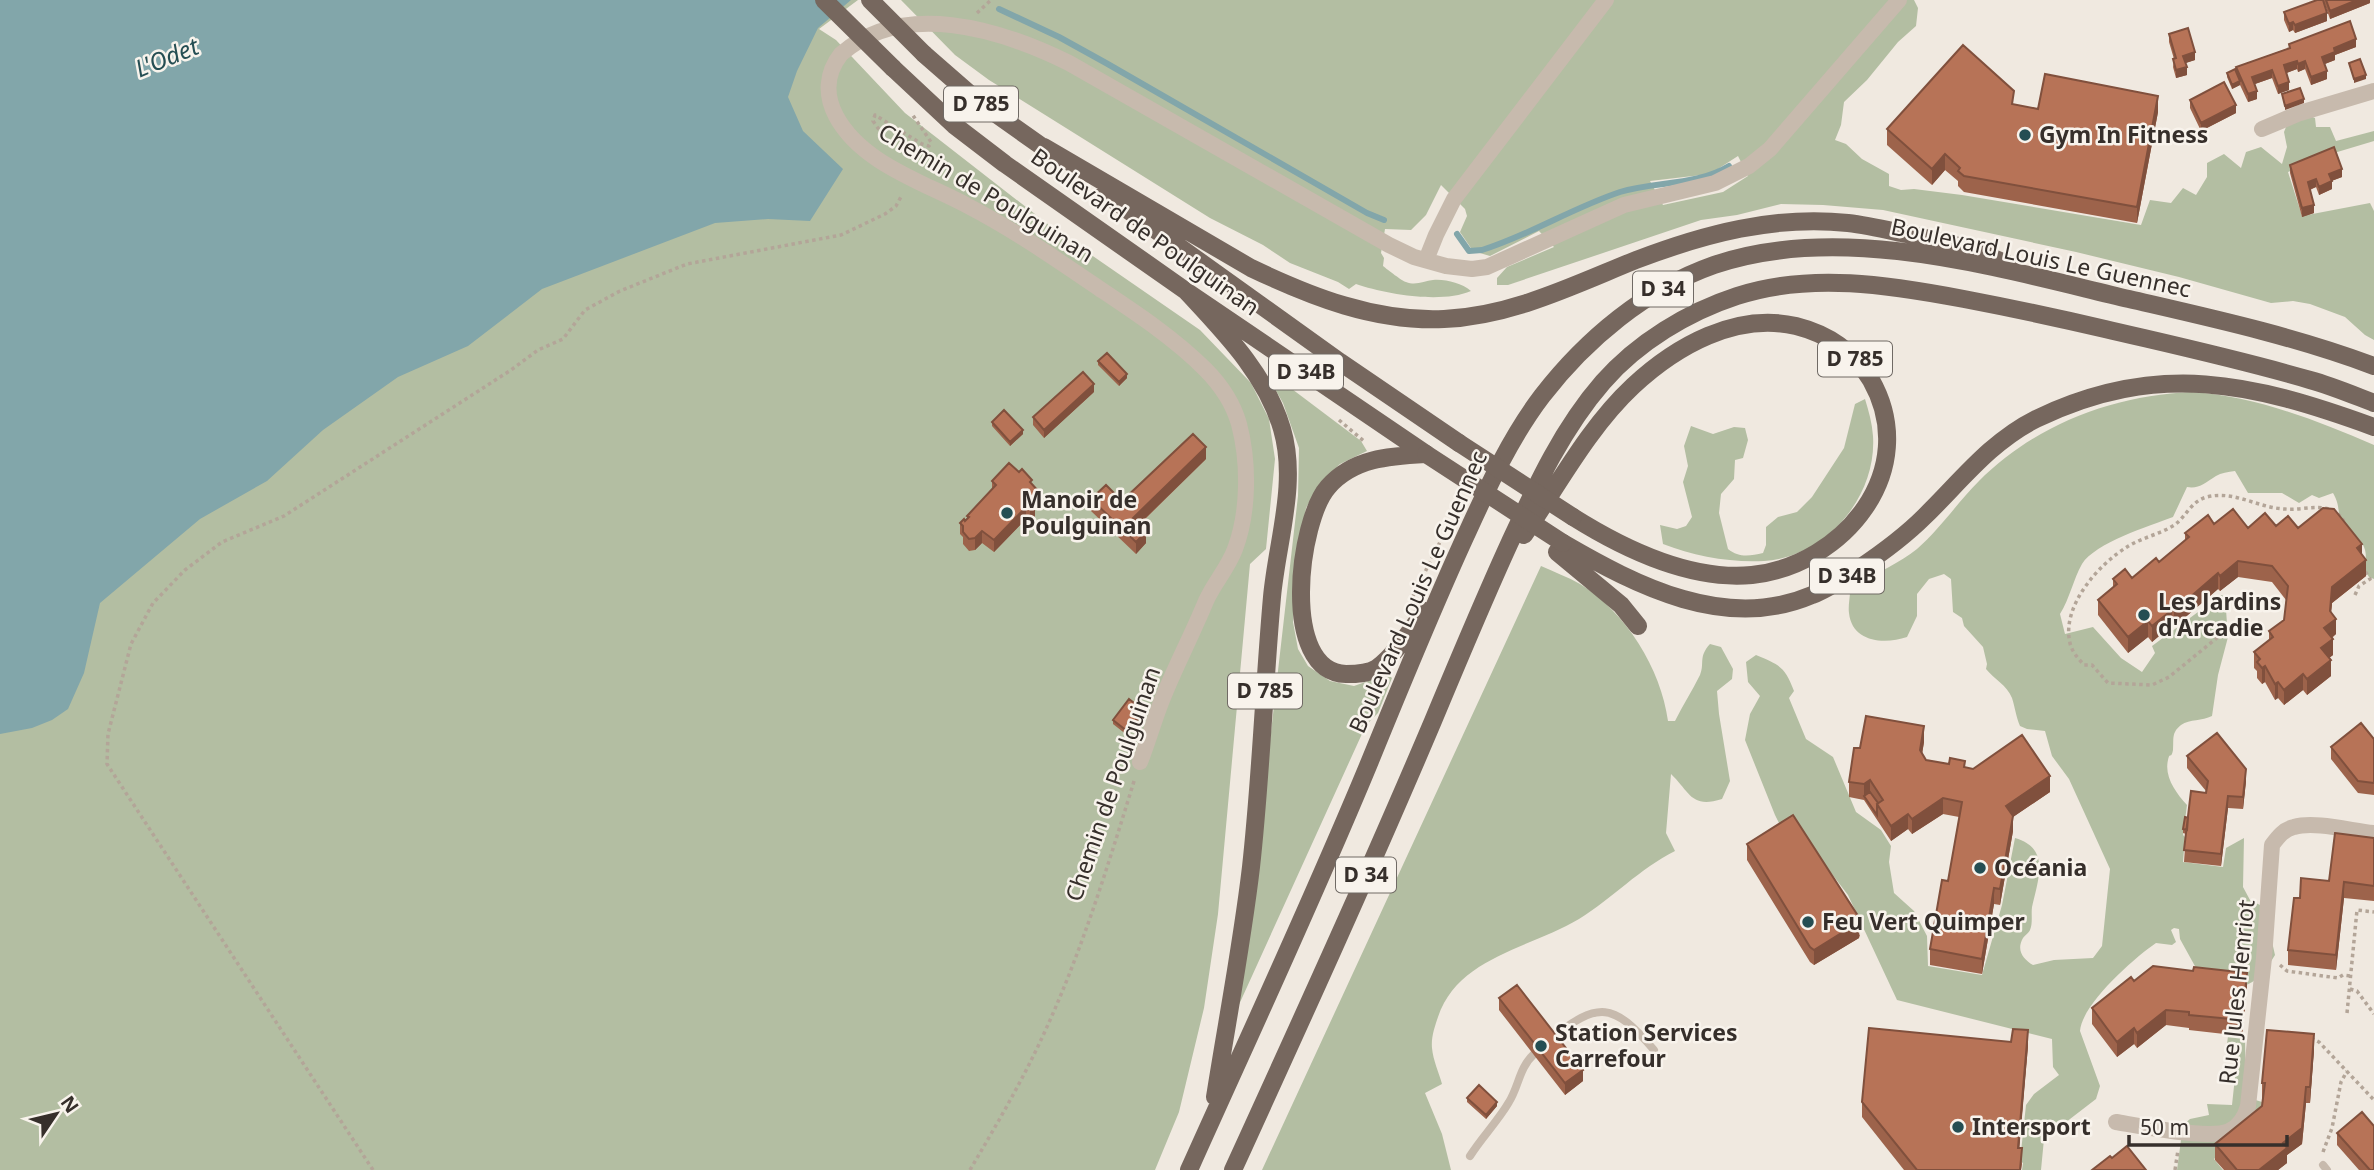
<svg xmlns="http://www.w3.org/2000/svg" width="2374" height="1170" viewBox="0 0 2374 1170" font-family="'Noto Sans',sans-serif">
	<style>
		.green { fill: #b3bea2; fill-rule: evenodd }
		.water { fill: #82a6aa }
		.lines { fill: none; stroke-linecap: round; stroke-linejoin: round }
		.stream { stroke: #82a6aa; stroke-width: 6 }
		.path { stroke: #b3a598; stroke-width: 3.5; stroke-dasharray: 3.5 3.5; stroke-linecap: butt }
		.lane { stroke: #c7baad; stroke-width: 8 }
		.street { stroke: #c7baad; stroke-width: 16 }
		.primary { stroke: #76675e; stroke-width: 18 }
		.primary-bridge { stroke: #76675e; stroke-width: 18 }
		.wall { fill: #9d634b }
		.shaded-wall { fill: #80503d }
		.building { fill: #b77357; stroke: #80503d; stroke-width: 2 }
		.poi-dot { fill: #254e53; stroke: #f8f3ec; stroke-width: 2.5 }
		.labels { text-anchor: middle; stroke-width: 5; stroke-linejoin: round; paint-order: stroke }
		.shield { fill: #f8f3ec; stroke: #706a65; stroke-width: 2 }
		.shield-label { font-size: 21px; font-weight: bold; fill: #362f2b }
		.poi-label { font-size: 23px; font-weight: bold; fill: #362f2b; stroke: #f8f3ec; text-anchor: start }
		.street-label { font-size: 23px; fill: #362f2b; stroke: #f8f3ec }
		.water-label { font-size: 24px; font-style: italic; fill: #254e53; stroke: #f8f3ec }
	</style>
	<rect width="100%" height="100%" fill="#f0e9e0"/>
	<!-- green -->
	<path class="green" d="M603,0h255l-39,29 17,11 69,73 153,119 142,98 51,53 18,36 6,40 -9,90 -16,15 -32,350 -14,94 -25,104 -24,58h-1155v-982z
		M901,0h1013l4,8 -2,18 -18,16 -31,38 -23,22 -3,23 -6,15 11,4 16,15 27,15v12l12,4 13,-1 48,6 179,30 9,-25 21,3 12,-15 13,7 11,-18v-14l17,-9 17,14 5,-16 15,-5 21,17 5,-17 -3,-15 4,-10 22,-6 5,2 1,9h14l6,14 38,-10v10l-40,12 -46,19 14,44 68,-13 4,8v129l-9,-5 -20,-18 -35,-13 -17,-3 -22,2 -92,-26 -103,-25 -193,-42 -60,-5 -42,-1 -44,11 -36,5 -193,65h-11v-7l10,-11 47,-20 -15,-16 -49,25 -17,-5 -13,-19 7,-16 -2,-7 -24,-24 -15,30 -15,15 -26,-1 -4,24 3,5 -1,8c5,4 19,15 23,16 10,4 18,-1 27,-2 13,-1 28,3 38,11 -30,13 -86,3 -115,-7l-7,5 -11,-7 -48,-19 -27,-18 -53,-27 -221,-138 -34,-25zM1738,156l10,20 -25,16 -60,13 -13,-24 60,-7z
		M1276,377l85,64 6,10 -27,13 -20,19 -14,25 -12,80 -1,34 5,27 10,17 22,15 24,5 17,-6 13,-9 8,7 -14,35 -12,12 -129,284 26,-207 35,-306 1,-48 -16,-45 -13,-23z
		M2192,392c63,4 124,28 182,53v134l-5,-2c-8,-12 -1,-15 -4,-27 -3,-14 -19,-17 -24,-30 -4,-11 -1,-15 -8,-27l-14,5 -7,-3 -13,8 -17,-10h-34l-13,-22c-7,1 -14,2 -19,5 -11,7 -17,13 -29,11l-14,30c-24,9 -78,26 -91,47 -9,16 -12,34 -22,50l5,20 28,-7 28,31 21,14 13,-19 -3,-7 69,-51 4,1 3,41 -10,38 -6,41c-10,5 -22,3 -31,9 -10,8 -7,14 -8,25 -2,10 -3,1 -5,10 -4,17 8,33 19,45l-4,30 2,2 -2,25 40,5 3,-19 18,-10 -1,49 7,13 14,7 11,48c-26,43 -37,31 -81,27l2,-14 -16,-29 -1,-10 -5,-1 -3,2 5,12 -4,3 -16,-2c-22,15 -74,61 -76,88l20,55 -4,13 -52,40 -3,31h-19l1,-7 -3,-2 6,-56 8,-11 25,-19 -6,-8 -1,-28 -155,-39 -49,-105 -56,-73 -11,5 -6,-12 -30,-75 5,-26 10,-18 -12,-14 -2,-20 10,-7c24,10 29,12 38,36l-5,7 17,41 27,18 23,55 25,18 10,16 -2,16 5,31 20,18 13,25 1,30 54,9 20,-70 13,-67c36,10 23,42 17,69 -1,7 1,16 -2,23 -1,3 -5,5 -7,8 -7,12 0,21 10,27l21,-5 39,-2 9,-12 8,-77 -41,-90 -17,-23 -7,-25 -18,-2 -7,-3c-4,-9 -5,-19 -8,-28 -5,-13 -18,-19 -26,-29l1,-5 -4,-17 -19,-21 -2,-8 -9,-6 -2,-33 -7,-5 -15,5 -12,15v22l-10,21c-23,8 -55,5 -58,-24 -1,-7 1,-15 1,-22l7,-7c19,-11 43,-21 60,-35 23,-20 40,-46 62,-68 56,-56 134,-86 213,-89z
		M1865,399c4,13 7,24 8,37 4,61 -47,121 -109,125 -33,2 -70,-5 -101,-17l-3,-19 17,4 9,-3 6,-9 -9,-35 5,-16 -4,-20 7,-20 22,8 21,-7 11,1 3,12 -5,18 -8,2 -1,19 -13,15 -2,19 9,36c11,9 22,7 35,4l3,-8v-18l12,-10 19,-5 15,-15 32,-49 11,-44z
		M1541,566c13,6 27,11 39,18 46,28 81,85 88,137h7c8,-16 17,-30 25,-46 5,-12 -2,-18 10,-31l11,3 12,22 -1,10 -15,12 2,23 11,67 -8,18c-31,10 -32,-7 -51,-25l-5,59 9,18c-36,18 -62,47 -96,68 -48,29 -121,38 -141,98 -3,9 -7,20 -6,31 1,12 7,25 10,36l-17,9 17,41 9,36h-189z
		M2228,1036l17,2 1,59 16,5c-3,23 -31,42 -48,57l9,11h-46l6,-45 7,-6 19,-4 -2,-11 25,1 6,-56 -9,-2 -2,-3z"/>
	<!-- water -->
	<path class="water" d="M0,0h851l-33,28 -21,43 -9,26 15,34 40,38 -33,52 -42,-2 -53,4 -173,66 -74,57 -70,31 -75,53 -56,51 -67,38 -100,84 -16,70 -16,36 -16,11 -20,8 -32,6z"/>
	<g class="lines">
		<!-- stream -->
		<path class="stream" d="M999,9l60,28 47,26 261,150 17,7
			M1457,234l12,17 13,-1c48,-15 90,-42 138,-58 36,-11 76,-6 109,-26"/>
		<!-- path -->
		<path class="path" d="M977,13l14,-13
			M887,141l-14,-20 2,-6 47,29 7,2 2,-4 -19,-28
			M1339,420l26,22
			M2355,595l4,-9 11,-7 -5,-8
			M1413,596l28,-56
			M2234,624l-65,53 -17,8 -44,-2 -16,-18h-8c-6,-7 -12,-13 -14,-22 -9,-37 29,-79 57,-96 14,-9 30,-12 44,-20 14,-7 19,-26 36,-30 27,-7 51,11 78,12 21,2 45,-10 59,12
			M2280,965l7,6 51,7 5,-3 8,1
			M2350,989l7,2 17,23
			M2347,1013l10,-103 17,2
			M2311,1038l8,4 55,58
			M2323,1152l9,-24 9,-46 6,-11
			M373,1170l-266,-406 1,-30 23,-90 22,-41 32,-33 37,-28 62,-26 227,-146 27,-20 25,-11 22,-29 35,-19 67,-27 154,-29 44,-21 11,-8 6,-11
			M970,1170c27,-46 54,-92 76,-141 37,-81 63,-167 89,-251
			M2175,1170l3,-20"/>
		<!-- lane -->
		<path class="lane" d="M1550,1039c49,-38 63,-37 104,11
			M1470,1156c12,-19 28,-35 39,-54 10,-16 10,-34 25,-48
			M2323,1165l4,5"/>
		<!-- street -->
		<path class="street" d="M2262,129l38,-16 74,-22
			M1426,260l10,-25 18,-36 152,-199
			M1140,762c8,-20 14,-42 22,-62 13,-33 30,-65 44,-99 8,-18 22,-33 29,-52 14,-37 14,-87 4,-125 -6,-21 -19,-40 -34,-55 -31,-31 -69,-56 -105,-80 -44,-30 -86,-59 -132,-83 -45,-24 -107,-43 -132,-90 -11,-21 -10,-43 5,-62 62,-54 157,-26 228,9l320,182 25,12 32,9 26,3 15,-2 137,-62 91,-22 34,-17 21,-17 129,-149
			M2116,1122c24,4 93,18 113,9 11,-5 16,-14 19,-25l16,-148 8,-113c6,-8 12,-16 22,-18 21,-6 58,4 80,6"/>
		<!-- primary -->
		<path class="primary" d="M924,54l55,48 75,53
			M893,68l61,57 51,39 181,127 240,163
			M1044,147l207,121c61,29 124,54 193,51 68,-3 130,-34 192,-59 68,-26 139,-45 212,-37 18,2 35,6 53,10 37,7 72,15 106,31
			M1104,193l236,169 119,81
			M1186,291c38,41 80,83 96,138 16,54 -5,113 -10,168 -8,90 -11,180 -21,270 -9,77 -24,154 -36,230
			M1524,535c34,-50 65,-108 109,-149 43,-40 103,-74 163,-60 32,8 58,26 75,54 51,90 -27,185 -119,195 -62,6 -128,-26 -179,-58
			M1563,543c74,43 163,89 249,52 16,-6 32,-17 46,-26 24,-16 47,-33 67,-53 35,-34 65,-74 111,-97 122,-59 217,-36 338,8
			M1557,552l64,53 17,21
			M1425,611c-15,19 -29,43 -48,57 -9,6 -21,6 -31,6 -67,-2 -47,-154 -18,-187 25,-29 62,-31 98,-33
			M1189,1170c61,-136 124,-271 181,-409 31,-76 62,-152 96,-226 22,-48 44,-97 76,-139 44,-57 104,-107 172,-131 129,-44 287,4 415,34 82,19 165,37 245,67
			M1233,1170c68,-149 136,-298 200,-449 25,-60 50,-120 77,-179 26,-56 52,-113 93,-160 35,-40 85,-70 134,-86 73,-24 153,-11 227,3 47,9 94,19 141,30 68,16 137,31 205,51 22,6 43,15 64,23"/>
		<!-- primary-bridge -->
		<path class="primary-bridge" d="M824,0l69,68
			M870,0l54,54
			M1459,443l114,74
			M1426,454l137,89"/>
	</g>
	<!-- wall -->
	<path class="wall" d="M2324,0h46v3l-40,16 -5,-14 2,16 -32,12 -2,-3 -4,2 -5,-12v-8l40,-8z
		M2169,34l26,26 -10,3 2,12 -11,3 -3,-11 1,-8 -5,-17z
		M2289,44l67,3 -21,8v5l-10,4 2,15 -16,6 -6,-16 -7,3 -1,-3 -11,4 3,17 -11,4 -6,-16 -17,6 2,15 -9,3 -8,-17 -8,4 -5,-12v-4l9,-1v-5l53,-19z
		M2190,100l46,13 -35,18 -11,-23z
		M2014,105l24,4 120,3 -21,111 -173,-31 -6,-6v-5l-13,-11 -13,15 -45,-40v-16z
		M2290,165l52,12 -11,4 1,8 -13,6 -3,-8 -6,3 4,23 -12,4 -12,-44z
		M1098,361l29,17 -8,8 -21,-21z
		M1094,392l-50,46 -11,-13v-8z
		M992,422l31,12 -13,12 -18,-20z
		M1206,459l-67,66 7,18 -10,11 -45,-43v-12l31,2z
		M992,481l40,4 8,19 -5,5v8l-5,3 -4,-1 -32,33 -12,-9 -7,7 -6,1 -6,-7v-7l-3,-3v-11l5,-2 2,-1v-4l25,-27z
		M2214,524l34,4 28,-2 22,2 64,27 4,21 -34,27 -1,10 5,21 -4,4 1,17 -4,3 2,18 -24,19 -4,-5 -19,15 -6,-7 -3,2 -10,-18 -3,2 -5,-6v-7l-3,-3v-16l15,-11v-10l15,-11 2,-20 -14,-18 -34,-5 -18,14 -2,-2 -44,38 -2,-2 -20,17 -4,-5 -20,16 -30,-38v-15l15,-13v-8l19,-1 27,-16 26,-22v-7z
		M1143,714l-16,21 -14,-11v-4z
		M2374,739v56l-16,-2 -27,-34v-12z
		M1924,742l-2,12 4,6 39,7 85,25 -37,25v14l-13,74 -6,-1 -12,70 -52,-9v-16l18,-68 11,-64 -16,-3 -31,20 -4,-5 -17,12 -27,-41 -15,-3v-15l11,-34z
		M2187,756l59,25 -3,28 -15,-1 -7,58 -37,-4 2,-28 -3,-1v-4l5,-11 18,-25v-2l-19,-23z
		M2374,838v63l-30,-3 -8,72 -48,-5v-15l12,-52 29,-17z
		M1747,844l113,91 -1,3 -45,27 -4,-3 -63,-102z
		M2134,981l113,8 -5,47 -53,-6v-2l-23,-3 -29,23 -3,-4 -17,13 -25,-33v-16z
		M1499,998l84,83 -18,14 -66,-85z
		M2028,1046l-9,102 3,16 -1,6h-117l-42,-53v-15z
		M2314,1050l-4,53h-4l-4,41 -15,11v8l-9,7h-54l-9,-10v-16l47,-38 1,-8h-1v-15z
		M1467,1098l30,8 -11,13 -19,-17z
		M2337,1133l37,37h-15l-22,-25z"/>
	<!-- shaded-wall -->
	<path class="shaded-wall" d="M2357,0h13v3l-40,16v-8z
		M2327,13v8l-32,12v-8z
		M2293,22v8l-4,2v-8z
		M2356,39v8l-21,8v5l-13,5v-8l12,-9z
		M2195,52v8l-12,4v-8z
		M2297,61v8l-13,5v-9z
		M2305,61v8l-7,3v-8z
		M2187,67v8l-11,3v-8z
		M2272,70v8l-20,7v-8z
		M2327,71v8l-16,6v-8z
		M2366,75v4l-12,4v-4z
		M2240,81v4l-8,4v-4z
		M2289,82v8l-11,4v-8z
		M2257,91v8l-9,3v-8z
		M2158,96v16l-21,111v-16z
		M2304,99v4l-19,7v-4z
		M2236,105v8l-35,18v-8z
		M1945,154v16l-13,15v-16z
		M2342,169v8l-13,5v-8z
		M2316,179v8l-8,3v-8z
		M2332,181v8l-13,6v-8z
		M2314,205v8l-12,4v-9z
		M1127,374v4l-8,8v-4z
		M1094,384v8l-50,46v-8z
		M1023,430v4l-13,12v-4z
		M1206,447v12l-73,71v-12z
		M1040,493v11l-5,5v8l-5,3v-12l2,-8z
		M1026,507v12l-32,33v-12z
		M982,531v12l-7,7v-12z
		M1146,532v11l-10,11v-12z
		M2362,544v16l-5,-12z
		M2366,560v16l-34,27 -2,20 6,-4v15l-12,9v-15l6,-17 2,-24z
		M2238,561v16l-18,14v-15z
		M2218,573v16l-44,38v-16z
		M2172,610v15l-20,17v-16z
		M2148,621v16l-20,16v-16z
		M2333,639v16l-12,9v-16z
		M2331,660v16l-24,19v-16z
		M2265,666v16l-3,2v-16z
		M2303,674v16l-19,15v-15z
		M2278,682v16l-3,2v-16z
		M1143,710v4l-16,21v-4z
		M1924,726v16l-4,24v-16z
		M2246,769v12l-3,28v-12z
		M2050,776v16l-37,25v14l-13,74v-16l6,-83z
		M1870,780v16h-6v4v-16z
		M2228,796v12l-7,58v-12z
		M1943,798v16l-31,20v-15z
		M1908,814v15l-17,12v-15z
		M2344,882v16l-8,72v-15z
		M1994,888v16l-12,70v-15z
		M1860,919l-1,19 -45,27v-15z
		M2247,973v16l-5,47v-16z
		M2166,1010v15l-29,23v-15z
		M2134,1028v16l-17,13v-15z
		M2028,1030v16l-10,118v-16z
		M2314,1034v16l-4,53v-16z
		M1583,1070v11l-18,14v-12z
		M2306,1087v16l-4,41 -15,11v8l-9,7h-19z
		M1497,1102v4l-11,13v-4z"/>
	<!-- building -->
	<path class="building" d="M2317,0h6l4,13 -32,12 -2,-3 -4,2 -5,-12z
		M2326,0h31l-27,11z
		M2350,21l6,18 -22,9 1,4 -13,5 5,14 -16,6 -6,-16 -7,3 -1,-3 -13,4 5,17 -11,4 -6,-16 -20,7 5,14 -9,3 -12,-27 54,-19 -1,-4z
		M2188,28l7,24 -12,4 4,11 -11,3 -3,-11 3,-1 -7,-24z
		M1963,45l51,46 -2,13 26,5 7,-35 113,22 -21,111 -173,-31 -6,-5 2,-3 -15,-14 -13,15 -45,-40z
		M2360,59l6,16 -12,4 -5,-16z
		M2235,69l5,12 -8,4 -5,-12z
		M2224,82l12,23 -35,18 -11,-23z
		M2300,88l4,11 -19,7 -3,-12z
		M2334,147l8,22 -13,5 3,7 -13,6 -3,-8 -8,3 6,23 -12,3 -12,-43z
		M1107,353l20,21 -8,8 -21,-21z
		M1083,372l11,12 -50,46 -11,-13z
		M1004,410l19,20 -13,12 -18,-20z
		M1193,434l13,13 -73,71 13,14 -10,10 -45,-43 15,-14 16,16z
		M1009,463l10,9 3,-3 10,11 -2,2 10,11 -8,7 3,5 -5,3 -4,-1 -32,33 -12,-9 -7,7 -6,1 -6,-7v-6l-3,-3 4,-4 1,2 4,-4 -2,-1 29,-31 -4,-4z
		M2323,508l11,1 28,35 -5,4 9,12 -34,27 -2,24 6,8 -12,9 9,11 -12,9 10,12 -24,19 -4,-5 -19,16 -6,-8 -3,2 -10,-18 -3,2 -5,-6 3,-3 -6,-7 19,-15 -4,-6 15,-11 4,-34 -16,-20 -34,-5 -18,15 -2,-3 -44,38 -2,-1 -20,16 -4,-5 -20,16 -30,-37 19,-16 -4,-5 12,-10 7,9 24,-20 3,4 30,-25 -4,-4 23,-18 6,9 19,-15 15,19 17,-15 11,13 12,-10 10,12z
		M1129,699l14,11 -16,21 -14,-11z
		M1866,716l58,10 -4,24 6,10 23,4 1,-6 15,3 -1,6 9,2 49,-34 28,41 -44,30 7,10 -13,73 -6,-1 -12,71 -52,-10 12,-69 6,1 14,-79 -19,-4 -31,21 -4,-5 -17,12 -14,-22 6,-4 -13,-20 -6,4 -15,-2 5,-34h6z
		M2361,723l13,16v44l-16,-2 -27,-34z
		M2217,733l29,36 -3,28 -15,-1 -7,58 -37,-4 7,-59 15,2 2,-12 -21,-25z
		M1870,792l8,11 -1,1v11l-13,-19z
		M1793,815l67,104 -1,3 -45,28 -4,-3 -63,-103z
		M2185,817l3,1 -1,12 -4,-1z
		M2335,833l39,5v48l-30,-4 -8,73 -48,-5 6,-52h6l1,-20 28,3z
		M2153,966l40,5 1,-4 53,6 -5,47 -53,-5v-3l-23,-2 -29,23 -3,-5 -17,14 -25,-34 39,-31 3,4z
		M1517,985l66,85 -18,13 -66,-85z
		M1869,1028l142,14 2,-13 15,1 -10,118h4l-2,22h-103l-55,-68z
		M2267,1030l47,4 -4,53h-4l-4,41 -19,15 4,5 -28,22h-22l-22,-26 47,-38 3,-23h-3z
		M1479,1085l18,17 -11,13 -19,-17z
		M2362,1112l12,14v44h-4l-33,-37z
		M2127,1146l19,24h-54l18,-14 2,2z"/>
	<!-- markers -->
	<g class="poi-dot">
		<circle cx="2025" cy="135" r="7"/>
		<circle cx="1007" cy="513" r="7"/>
		<circle cx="2144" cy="615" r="7"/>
		<circle cx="1980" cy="868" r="7"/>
		<circle cx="1808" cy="922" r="7"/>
		<circle cx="1541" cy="1046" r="7"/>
		<circle cx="1958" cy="1127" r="7"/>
	</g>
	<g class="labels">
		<!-- shield labels -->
		<g class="shield">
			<rect x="944" y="86.5" width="74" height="35" rx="5"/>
			<rect x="1633" y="271.5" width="60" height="35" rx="5"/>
			<rect x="1818" y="341.5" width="74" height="35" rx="5"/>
			<rect x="1269" y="354.5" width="74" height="35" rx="5"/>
			<rect x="1810" y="558.5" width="74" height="35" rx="5"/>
			<rect x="1228" y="673.5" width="74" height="35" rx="5"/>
			<rect x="1336" y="857.5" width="60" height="35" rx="5"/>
		</g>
		<g class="shield-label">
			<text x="981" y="111">D 785</text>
			<text x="1663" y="296">D 34</text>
			<text x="1855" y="366">D 785</text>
			<text x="1306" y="379">D 34B</text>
			<text x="1847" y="583">D 34B</text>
			<text x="1265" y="698">D 785</text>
			<text x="1366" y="882">D 34</text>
		</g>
		<!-- poi labels -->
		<g class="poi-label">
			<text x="2039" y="143">Gym In Fitness</text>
			<text x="1021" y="508">Manoir de<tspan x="1021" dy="26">Poulguinan</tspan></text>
			<text x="2158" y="610">Les Jardins<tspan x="2158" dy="26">d'Arcadie</tspan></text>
			<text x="1994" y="876">Océania</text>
			<text x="1822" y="930">Feu Vert Quimper</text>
			<text x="1555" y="1041">Station Services<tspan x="1555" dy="26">Carrefour</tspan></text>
			<text x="1972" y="1135">Intersport</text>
		</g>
		<!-- street labels -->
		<g class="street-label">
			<text transform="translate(986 193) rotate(31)" y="8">Chemin de Poulguinan</text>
			<text transform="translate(1145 232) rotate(35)" y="8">Boulevard de Poulguinan</text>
			<text transform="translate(2041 258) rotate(12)" y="8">Boulevard Louis Le Guennec</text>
			<text transform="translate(1418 592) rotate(-66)" y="8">Boulevard Louis Le Guennec</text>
			<text transform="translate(1113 784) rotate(-71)" y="8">Chemin de Poulguinan</text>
			<text transform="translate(2237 992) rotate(-84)" y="8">Rue Jules Henriot</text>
		</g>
		<!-- water labels -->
		<g class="water-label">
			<text transform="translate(167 58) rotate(-22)" y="8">L'Odet</text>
		</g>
	</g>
	<!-- north arrow -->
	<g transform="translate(56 1114) rotate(55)" stroke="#f8f3ec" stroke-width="5" paint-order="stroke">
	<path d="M0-5L12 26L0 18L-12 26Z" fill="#362f2b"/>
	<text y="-10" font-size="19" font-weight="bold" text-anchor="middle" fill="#362f2b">N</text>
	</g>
	<!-- scale -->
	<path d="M2129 1135v10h158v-10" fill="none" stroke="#362f2b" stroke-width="3.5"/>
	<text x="2140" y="1135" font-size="21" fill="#362f2b" stroke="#f8f3ec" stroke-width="5" paint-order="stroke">50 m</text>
</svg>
